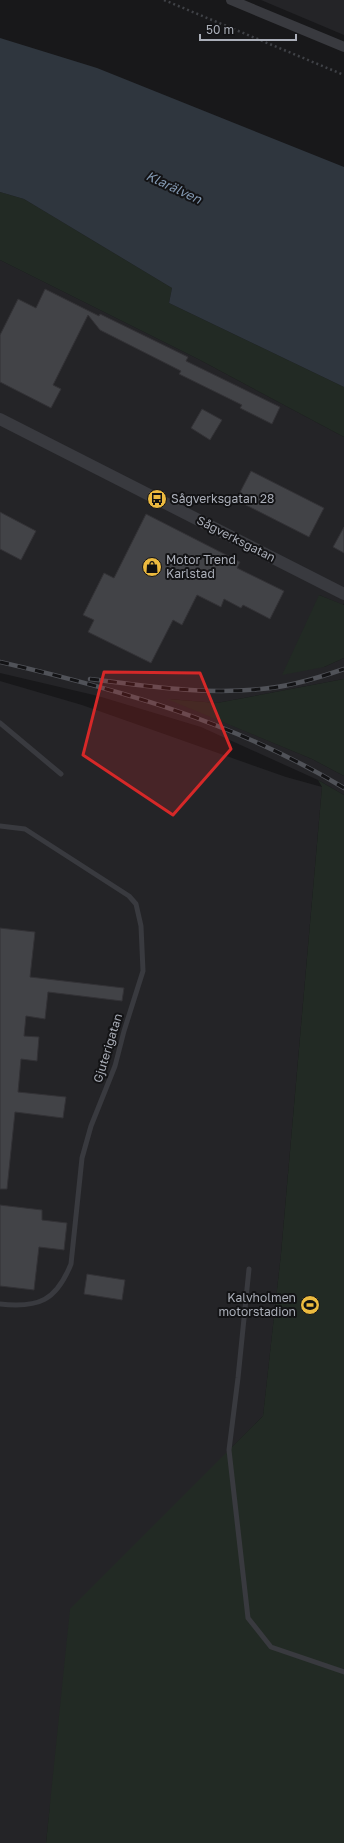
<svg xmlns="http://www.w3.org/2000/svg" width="344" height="1843" viewBox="0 0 344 1843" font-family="'Golos Text',sans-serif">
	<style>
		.built { fill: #242427 }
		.green { fill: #222a24 }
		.water { fill: #2f363e }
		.building { fill: #424347; stroke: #333236 }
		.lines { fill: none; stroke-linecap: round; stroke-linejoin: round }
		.path { stroke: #3f4146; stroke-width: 2.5; stroke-dasharray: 2 3; stroke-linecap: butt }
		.service { stroke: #393a3f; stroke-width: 5 }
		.minor { stroke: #393a3f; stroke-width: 10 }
		.tertiary { stroke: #393a3f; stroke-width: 12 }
		.rail-casing { stroke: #505258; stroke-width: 4.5 }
		.rail { stroke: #131315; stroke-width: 3; stroke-dasharray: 9; stroke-linecap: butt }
		.marked { fill: #d62828; fill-opacity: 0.2; stroke: #d62828; stroke-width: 3; stroke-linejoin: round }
		.labels { text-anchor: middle; stroke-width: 4; stroke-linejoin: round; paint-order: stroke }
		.poi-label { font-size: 12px; fill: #abafb9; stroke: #131315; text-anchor: start }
		.street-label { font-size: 12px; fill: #abafb9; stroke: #131315 }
		.water-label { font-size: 13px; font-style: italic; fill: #849ab3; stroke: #131315 }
	</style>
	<rect width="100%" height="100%" fill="#18181a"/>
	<!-- built -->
	<path class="built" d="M261,0h83v35z
		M0,260l200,100 144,77v166l-1,2 -24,-10 5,72 20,-9v21l-127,24 -48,-4 143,60 32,17v19l-26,-15 -117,-53 -103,-31 -98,-23z
		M0,681l82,24 204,72 36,10 -41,467 -18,162 -34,34 -179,357 -4,36h-46z"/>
	<!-- green -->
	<path class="green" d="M0,192l24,7 148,89 -3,15 175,84v50l-144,-77 -200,-100z
		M319,595l25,10v53l-20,9 -42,8z
		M344,679v97l-32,-17 -145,-60 50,4z
		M318,780l26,15v1048h-298l24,-234 193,-193 18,-162 41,-467z"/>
	<!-- water -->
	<path class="water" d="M0,38l97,30 247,99v220l-175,-84 3,-15 -148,-89 -24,-7z"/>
	<!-- building -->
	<path class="building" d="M45,289l54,27 1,-2 88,43 -2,4 94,46 -8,17 -32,-16 2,-3 -63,-31 2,-3 -81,-41 -12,-15 -35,70 8,4 -10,19 -51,-26v-47l18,-36 18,9z
		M202,409l20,11 -12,20 -19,-12z
		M251,471l73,37 -15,29 -73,-37z
		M0,512l36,19 -15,29 -21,-11z
		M146,514l94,48 -3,6 47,23 -14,28 -27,-14 -2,3 -17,-9 -3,8 -24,-12 -15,30 -9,-5 -22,43 -63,-31 6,-12 -11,-5 21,-42 10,5z
		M344,527v26l-11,-6z
		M0,928l35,4 -5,45 94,11 -2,13 -74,-9 -3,27 -19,-3 -2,20 15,1 -2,24 -16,-2 -3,33 48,5 -3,21 -48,-6 -8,77h-7z
		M0,1205l42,5v10l25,3 -3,27 -25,-3 -5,43 -34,-4z
		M87,1274l38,6 -3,20 -38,-6z"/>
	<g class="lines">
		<!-- path -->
		<path class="path" d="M164,0l180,75"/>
		<!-- service -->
		<path class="service" d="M0,723l61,51
			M0,826l25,3 104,67 7,8 5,22 2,45 -19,60 -9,35 -24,60 -9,32 -11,106c-15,37 -32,44 -71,40
			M249,1269l-11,109 -9,72 19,168 23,29 73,25"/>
		<!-- minor -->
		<path class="minor" d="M231,0l113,47"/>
		<!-- tertiary -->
		<path class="tertiary" d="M0,419l344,175"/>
		<defs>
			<path id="rail" d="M0,662c121,28 237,61 344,126
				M90,679c57,7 114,16 171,10 28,-2 57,-11 83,-20"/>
		</defs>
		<!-- rail casing -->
		<use href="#rail" class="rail-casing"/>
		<!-- rail -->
		<use href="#rail" class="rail"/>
	</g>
	<!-- marked area -->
	<path class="marked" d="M104,672l96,1 31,76 -58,66 -90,-60z"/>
	<!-- icons -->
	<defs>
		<symbol id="bus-disc" viewBox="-11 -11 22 22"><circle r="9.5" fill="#ecba3f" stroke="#131315"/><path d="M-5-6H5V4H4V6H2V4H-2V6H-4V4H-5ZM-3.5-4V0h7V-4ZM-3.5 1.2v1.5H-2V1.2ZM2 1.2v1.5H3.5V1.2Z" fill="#111"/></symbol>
		<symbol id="shop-disc" viewBox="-11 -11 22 22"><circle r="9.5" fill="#ecba3f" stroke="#131315"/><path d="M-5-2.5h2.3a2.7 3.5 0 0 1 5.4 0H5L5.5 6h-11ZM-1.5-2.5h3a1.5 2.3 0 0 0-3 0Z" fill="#111"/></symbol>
		<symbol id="stadium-disc" viewBox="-11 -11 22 22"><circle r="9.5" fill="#ecba3f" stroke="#131315"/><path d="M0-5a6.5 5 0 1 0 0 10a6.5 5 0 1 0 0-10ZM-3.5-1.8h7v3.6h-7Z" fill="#111"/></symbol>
	</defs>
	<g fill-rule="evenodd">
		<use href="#bus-disc" x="146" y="488" width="22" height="22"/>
		<use href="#shop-disc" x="141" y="556" width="22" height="22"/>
		<use href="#stadium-disc" x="299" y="1294" width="22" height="22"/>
	</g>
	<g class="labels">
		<!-- poi labels -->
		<g class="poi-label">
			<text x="171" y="503">Sågverksgatan 28</text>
			<text x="166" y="564">Motor Trend<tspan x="166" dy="14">Karlstad</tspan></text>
			<text x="296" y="1302" text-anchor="end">Kalvholmen<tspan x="296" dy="14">motorstadion</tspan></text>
		</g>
		<!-- street labels -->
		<g class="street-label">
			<text transform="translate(236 539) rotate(27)" y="4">Sågverksgatan</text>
			<text transform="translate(108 1048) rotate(-73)" y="4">Gjuterigatan</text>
		</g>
		<!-- water labels -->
		<g class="water-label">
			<text transform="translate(174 187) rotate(25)" y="5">Klarälven</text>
		</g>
	</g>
	<!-- scale -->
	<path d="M200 34v6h96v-6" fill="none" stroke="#abafb9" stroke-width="2"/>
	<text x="206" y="34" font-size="12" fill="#abafb9" stroke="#131315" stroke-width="3" paint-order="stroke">50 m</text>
</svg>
